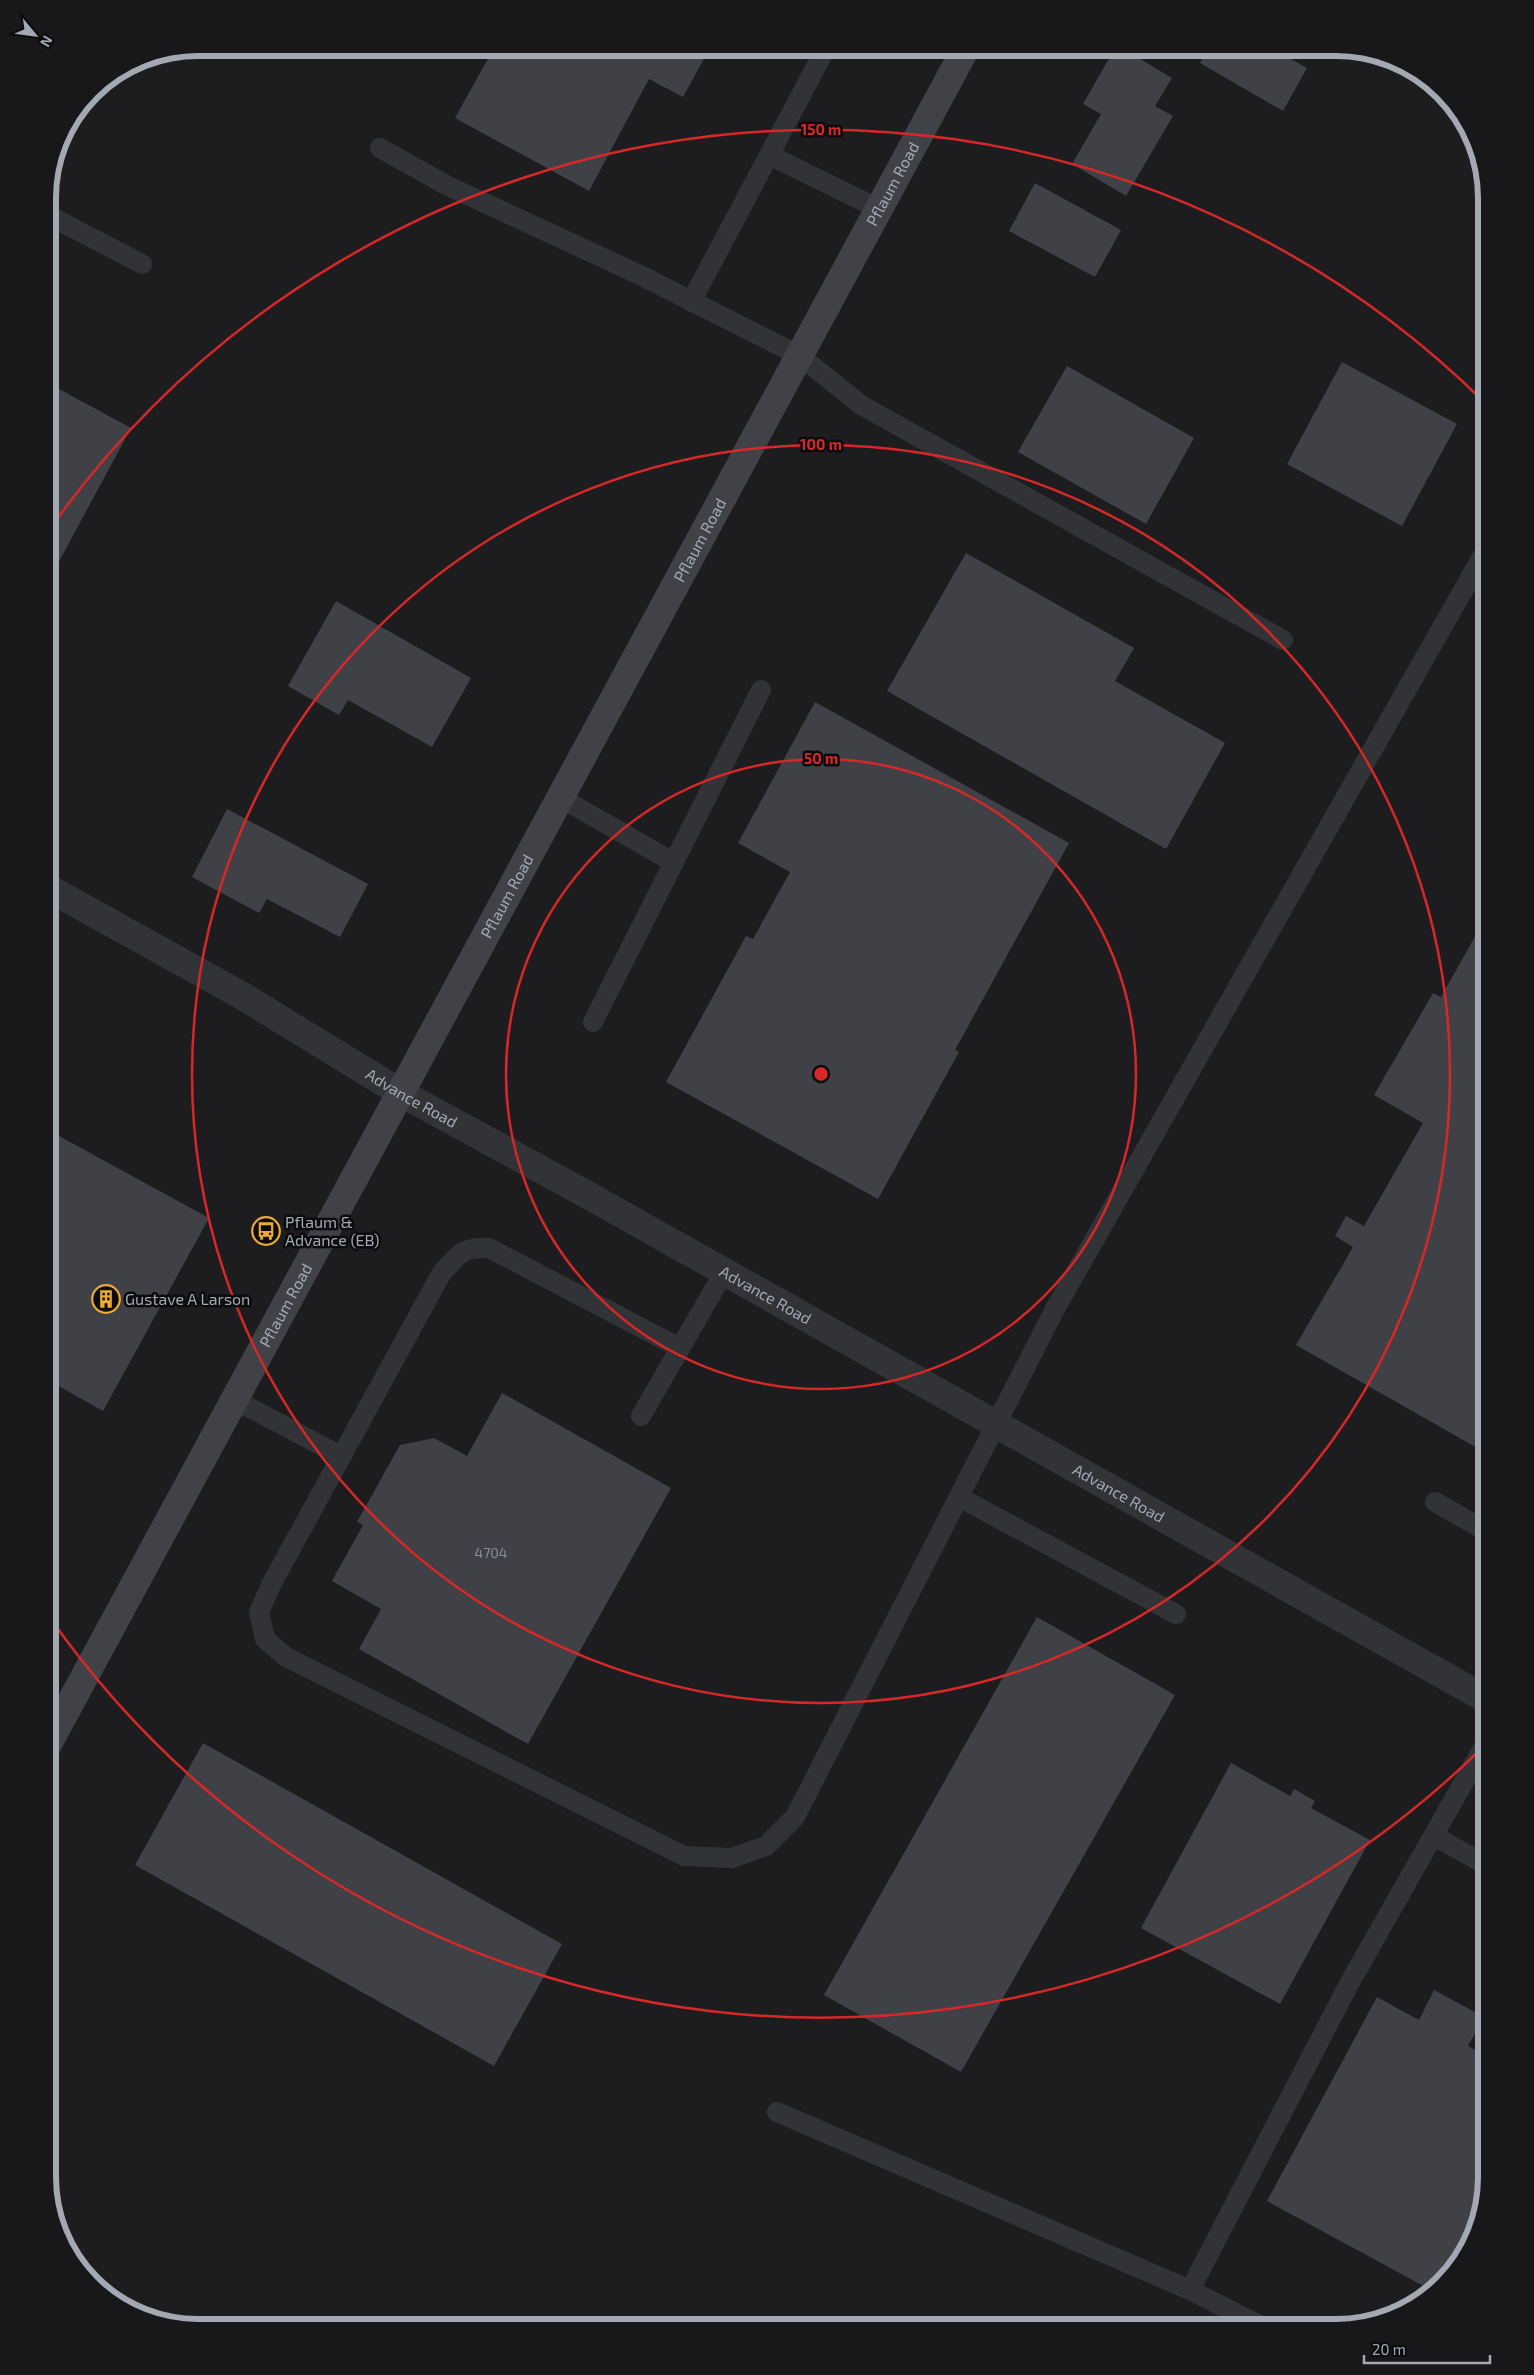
<svg xmlns="http://www.w3.org/2000/svg" width="1534" height="2375" viewBox="0 0 1534 2375" font-family="'Exo 2',sans-serif">
	<style>
		.built { fill: #1d1d20 }
		.building { fill: #404146 }
		.lines { fill: none; stroke-linecap: round; stroke-linejoin: round }
		.lane { stroke: #323337; stroke-width: 20 }
		.street { stroke: #323337; stroke-width: 28 }
		.secondary { stroke: #404247; stroke-width: 28 }
		.ring { fill: none; stroke: #d62828; stroke-width: 2.5 }
		.labels { text-anchor: middle; stroke-width: 5; stroke-linejoin: round; paint-order: stroke }
		.number-label { font-size: 14px; fill: #8a8e98 }
		.street-label { font-size: 16px; fill: #a3a8b3; stroke: #0c0c0e }
		.poi-label { font-size: 16px; fill: #a3a8b3; stroke: #0c0c0e; text-anchor: start }
		.rim { fill: none; stroke: #a3a8b3; stroke-width: 6 }
		.centre { fill: #d62828; stroke: #0c0c0e; stroke-width: 2.5 }
		.ring-label { font-size: 15px; text-anchor: middle; font-weight: bold; fill: #d62828; stroke: #0c0c0e; stroke-width: 5; stroke-linejoin: round; paint-order: stroke }
	</style>
	<rect width="100%" height="100%" fill="#111113"/>
	<!-- built -->
	<path class="built" d="M198,48h1148l74,25 51,58 15,67v1979l-7,48 -18,35 -58,52 -67,15h-1147l-74,-25 -52,-58 -15,-67v-1988l11,-49 33,-49 49,-32z"/>
	<!-- building -->
	<path class="building" d="M494,48h216l-27,49 -34,-18 -60,112 -134,-73z
		M1115,48h7l50,30 -17,28 18,10 -47,80 -54,-32 29,-50 -18,-10z
		M1208,48h63l36,20 -24,43 -83,-48z
		M1035,183l86,47 -26,47 -86,-46z
		M1342,362l115,62 -55,102 -115,-62z
		M1067,366l127,72 -48,86 -128,-72z
		M48,383l83,45 -83,154z
		M966,553l168,95 -19,33 110,62 -59,106 -279,-158z
		M336,601l135,77 -39,69 -84,-47 -9,15 -51,-29z
		M815,702l254,141 -114,207 4,2 -81,147 -212,-117 80,-146 7,3 37,-67 -52,-29z
		M227,809l141,75 -28,53 -73,-38 -8,14 -67,-36z
		M1486,917v536l-190,-108 57,-98 -18,-11 11,-20 18,10 59,-103 -49,-28 59,-102 8,4z
		M48,1130l161,88 -106,193 -55,-31z
		M502,1393l169,95 -143,256 -169,-95 22,-40 -49,-28 31,-56 -6,-3 43,-77 34,-7 33,18z
		M1037,1617l138,78 -214,377 -137,-77z
		M203,1743l359,201 -68,122 -359,-201z
		M1231,1763l59,33 4,-7 21,12 -4,7 59,32 -90,164 -139,-76z
		M1434,1990l50,27 -16,29 18,10v121l-7,48 -18,35 -32,29 -162,-88 110,-204 42,23z"/>
	<g class="lines">
		<!-- lane -->
		<path class="lane" d="M380,148l66,37 194,90 160,81 61,49 422,235
			M769,155l110,54
			M48,215l94,49
			M691,302l135,-254
			M561,798l112,64
			M593,1022l168,-332
			M680,1348l-191,-100c-28,-1 -30,6 -48,26l-170,311 -12,27 6,27 21,18 398,199 48,2 34,-12 29,-29 260,-508 431,-759
			M235,1400l106,56
			M641,1416l83,-144
			M959,1497l217,117
			M1435,1502l51,29
			M1434,1836l52,29
			M777,2112l413,178 73,37
			M1190,2290l159,-306 137,-241"/>
		<!-- street -->
		<path class="street" id="s1" d="M48,888l193,107 160,98 183,100 902,506"/>
		<!-- secondary -->
		<path class="secondary" id="s2" d="M48,1744l918,-1696"/>
	</g>
	<!-- distance rings -->
	<g class="ring">
		<circle cx="821" cy="1074" r="315"/>
		<circle cx="821" cy="1074" r="629"/>
		<path d="M1483 1747A944 944 0 0 1 48 1615M52 526A944 944 0 0 1 1483 401"/>
	</g>
	<!-- icons -->
	<defs>
		<symbol id="bus-ring" viewBox="-11 -11 22 22"><circle r="9.5" fill="#0c0c0e" stroke="#ebaa31" stroke-width="1.5"/><path d="M-5-6H5V4H4V6H2V4H-2V6H-4V4H-5ZM-3.5-4V0h7V-4ZM-3.5 1.2v1.5H-2V1.2ZM2 1.2v1.5H3.5V1.2Z" fill="#ebaa31"/></symbol>
		<symbol id="building-ring" viewBox="-11 -11 22 22"><circle r="9.5" fill="#0c0c0e" stroke="#ebaa31" stroke-width="1.5"/><path d="M-4-6H4V6H1V3H-1V6H-4ZM-2.5-4.3h1.7v1.8h-1.7ZM.8-4.3h1.7v1.8H.8ZM-2.5-1h1.7V.8h-1.7ZM.8-1h1.7V.8H.8Z" fill="#ebaa31"/></symbol>
	</defs>
	<g fill-rule="evenodd">
		<use href="#bus-ring" x="250" y="1215" width="32" height="32"/>
		<use href="#building-ring" x="90" y="1283" width="32" height="32"/>
	</g>
	<g class="labels">
		<!-- number labels -->
		<g class="number-label">
			<text x="491" y="1558">4704</text>
		</g>
		<!-- street labels -->
		<g class="street-label">
			<text dy="6" stroke="none"><textPath href="#s2" startOffset="1774">Pflaum Road</textPath></text>
			<text dy="6" stroke="none"><textPath href="#s2" startOffset="1369">Pflaum Road</textPath></text>
			<text dy="6" stroke="none"><textPath href="#s2" startOffset="964">Pflaum Road</textPath></text>
			<text dy="6" stroke="none"><textPath href="#s1" startOffset="420">Advance Road</textPath></text>
			<text dy="6" stroke="none"><textPath href="#s1" startOffset="825">Advance Road</textPath></text>
			<text dy="6" stroke="none"><textPath href="#s2" startOffset="499">Pflaum Road</textPath></text>
			<text dy="6" stroke="none"><textPath href="#s1" startOffset="1230">Advance Road</textPath></text>
		</g>
		<!-- poi labels -->
		<g class="poi-label">
			<text x="285" y="1228">Pflaum &amp;<tspan x="285" dy="18">Advance (EB)</tspan></text>
			<text x="125" y="1305">Gustave A Larson</text>
		</g>
	</g>
	<!-- crop -->
	<path d="M0 0H1534V2375H0ZM198 56H1336A142 142 0 0 1 1478 198V2177A142 142 0 0 1 1336 2319H198A142 142 0 0 1 56 2177V198A142 142 0 0 1 198 56Z" fill="#18181b" fill-rule="evenodd"/>
	<path class="rim" d="M198 56H1336A142 142 0 0 1 1478 198V2177A142 142 0 0 1 1336 2319H198A142 142 0 0 1 56 2177V198A142 142 0 0 1 198 56Z"/>
	<circle cx="821" cy="1074" r="8" class="centre"/>
	<g class="ring-label">
		<text x="821" y="135">150 m</text>
		<text x="821" y="450">100 m</text>
		<text x="821" y="764">50 m</text>
	</g>
	<!-- north arrow -->
	<g transform="translate(35 35) rotate(119)" stroke="#0c0c0e" stroke-width="4" paint-order="stroke">
	<path d="M0-4L9 19L0 12L-9 19Z" fill="#a3a8b3"/>
	<text y="-8" font-size="14" font-weight="bold" text-anchor="middle" fill="#a3a8b3">N</text>
	</g>
	<!-- scale -->
	<path d="M1364 2355v8h126v-8" fill="none" stroke="#a3a8b3" stroke-width="2.5"/>
	<text x="1372" y="2355" font-size="15" fill="#a3a8b3" stroke="#0c0c0e" stroke-width="4" paint-order="stroke">20 m</text>
</svg>
